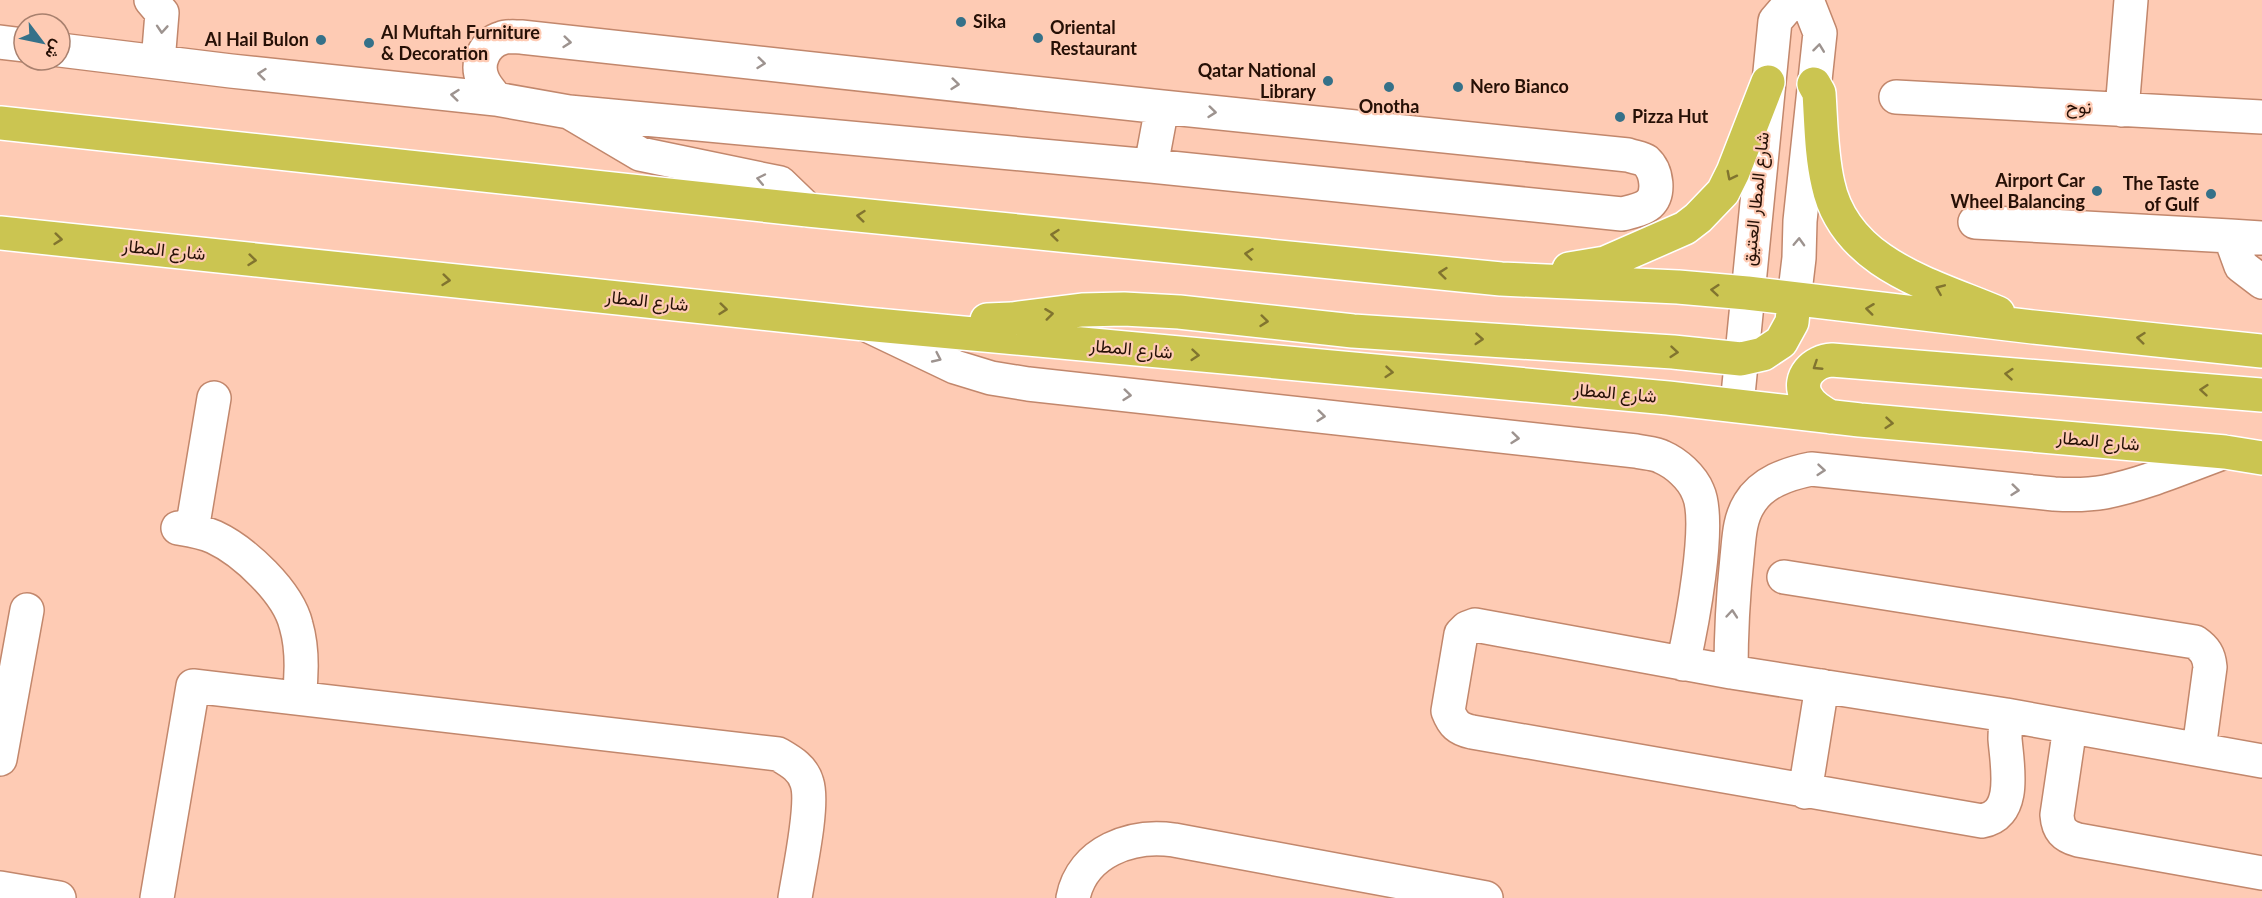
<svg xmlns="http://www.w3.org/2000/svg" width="2262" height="898" viewBox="0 0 2262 898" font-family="Lato,Vazirmatn,sans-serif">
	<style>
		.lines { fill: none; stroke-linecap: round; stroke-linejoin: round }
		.minor-casing { stroke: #c2876c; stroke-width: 36 }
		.highway-casing { stroke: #fff; stroke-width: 36 }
		.minor { stroke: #fff; stroke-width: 33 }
		.highway { stroke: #cbc551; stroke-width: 33 }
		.oneway { stroke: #9d938f }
		.oneway2 { stroke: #81742f }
		.poi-dot { fill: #357189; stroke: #fecbb4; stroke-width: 2 }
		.labels { text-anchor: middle; stroke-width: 4.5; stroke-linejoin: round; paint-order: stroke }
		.poi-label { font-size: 18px; font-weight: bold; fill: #261006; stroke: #fecbb4; text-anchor: start }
		.street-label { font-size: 18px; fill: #261006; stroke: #fecbb4 }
	</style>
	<rect width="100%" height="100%" fill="#fecbb4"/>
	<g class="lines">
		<defs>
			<path id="minor" d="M151,0l11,13 -4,49
				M0,42l24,3
				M60,50l171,21 265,28 73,13 71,42 140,29 28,27
				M1896,97l366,20
				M496,99c-4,-6 -10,-12 -13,-19 -8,-17 2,-37 19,-42 5,-2 13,-1 19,-1l641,70 466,48c5,2 14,3 18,6 11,10 14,33 3,43 -7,6 -19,8 -27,10l-471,-48 -582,-54
				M2122,110l9,-110
				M1151,166l11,-59
				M1975,222l255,14 11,30 21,16
				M2230,236l32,2
				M1794,300l5,-42 1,-37 20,-188 -13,-33
				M867,325l88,42 36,11 37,6 608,67c8,2 19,2 26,6 14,6 30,20 36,35 14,30 -7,137 -15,172
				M1737,405l38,-384 18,-21
				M178,528c12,2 25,4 36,9 30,14 74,55 82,88 7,24 6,49 3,73
				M192,530l22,-132
				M1784,577l411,65c10,7 14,13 15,25l-11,82
				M1731,672c0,-38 2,-76 6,-114 2,-18 2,-38 12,-54 13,-22 38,-30 62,-35l243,25c17,1 34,1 51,-2 41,-8 81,-26 120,-40
				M2006,715c0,8 -1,16 -1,24 2,26 13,76 -23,82l-510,-89c-14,-3 -19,-8 -24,-21l13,-77 6,-6 8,-3 256,47 275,43 256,46
				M2070,727l-13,88c1,15 7,21 21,25l184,33
				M0,759l27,-149
				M1805,792l17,-106
				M0,888l59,10
				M157,898l36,-212 585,68c12,7 25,14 29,29 7,22 -8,89 -12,115
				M1073,898c9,-47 59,-64 101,-58l312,58"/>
			<path id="highway" d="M1814,84l5,9c2,30 2,61 9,91 17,80 104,101 170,129
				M0,123l808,87 693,69 177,8 69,6 286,34 229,24
				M0,233l865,91 803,74 192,22 365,32 37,6
				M1569,269l36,-6 80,-35 13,-10 25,-26 10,-20 35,-90
				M987,320l25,-1 70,-9 42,-1 55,3 174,19 320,21 68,7 22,-5 18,-12 11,-20 2,-22
				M1831,417c-10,-5 -20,-11 -25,-21 -9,-19 8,-35 26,-36l430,35"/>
		</defs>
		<!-- minor casing -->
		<use href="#minor" class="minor-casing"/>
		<!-- highway casing -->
		<use href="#highway" class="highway-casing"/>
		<!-- minor -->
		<use href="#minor" class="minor"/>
		<!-- highway -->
		<use href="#highway" class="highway"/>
	</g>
	<!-- one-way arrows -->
	<defs><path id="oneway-chevron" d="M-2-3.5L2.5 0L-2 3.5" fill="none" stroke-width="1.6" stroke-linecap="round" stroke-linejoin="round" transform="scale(1.5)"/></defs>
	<g class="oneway">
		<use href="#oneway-chevron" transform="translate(162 29) rotate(94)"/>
		<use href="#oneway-chevron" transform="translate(567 42) rotate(6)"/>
		<use href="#oneway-chevron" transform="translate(1819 48) rotate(-83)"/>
		<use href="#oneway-chevron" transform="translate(761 63) rotate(6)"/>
		<use href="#oneway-chevron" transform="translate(262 74) rotate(-174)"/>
		<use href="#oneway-chevron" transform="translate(955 84) rotate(6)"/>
		<use href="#oneway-chevron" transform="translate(455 95) rotate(-174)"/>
		<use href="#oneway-chevron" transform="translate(1212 112) rotate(6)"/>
		<use href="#oneway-chevron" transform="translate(761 179) rotate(-168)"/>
		<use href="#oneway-chevron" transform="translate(1799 242) rotate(-88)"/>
		<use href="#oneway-chevron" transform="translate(937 358) rotate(25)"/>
		<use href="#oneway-chevron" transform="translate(1127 395) rotate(6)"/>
		<use href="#oneway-chevron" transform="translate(1321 416) rotate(6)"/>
		<use href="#oneway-chevron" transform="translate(1515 438) rotate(6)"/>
		<use href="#oneway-chevron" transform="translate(1821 470) rotate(5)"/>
		<use href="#oneway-chevron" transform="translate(2015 490) rotate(6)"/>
		<use href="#oneway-chevron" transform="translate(1732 614) rotate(-85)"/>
	</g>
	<g class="oneway2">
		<use href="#oneway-chevron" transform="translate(1731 176) rotate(117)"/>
		<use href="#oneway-chevron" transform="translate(861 216) rotate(-174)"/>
		<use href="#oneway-chevron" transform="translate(1055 235) rotate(-174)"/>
		<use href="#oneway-chevron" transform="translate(58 239) rotate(6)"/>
		<use href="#oneway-chevron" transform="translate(1249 254) rotate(-174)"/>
		<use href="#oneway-chevron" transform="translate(252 260) rotate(6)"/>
		<use href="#oneway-chevron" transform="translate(1443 273) rotate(-174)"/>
		<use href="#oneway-chevron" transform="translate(446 280) rotate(6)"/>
		<use href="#oneway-chevron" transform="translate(1940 289) rotate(-157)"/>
		<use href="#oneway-chevron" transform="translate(1715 290) rotate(-175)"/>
		<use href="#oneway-chevron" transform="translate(723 309) rotate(6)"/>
		<use href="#oneway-chevron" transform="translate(1870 309) rotate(-173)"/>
		<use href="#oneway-chevron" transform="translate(1049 314) rotate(-7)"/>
		<use href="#oneway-chevron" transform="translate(1264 321) rotate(6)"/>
		<use href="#oneway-chevron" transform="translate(2141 338) rotate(-174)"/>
		<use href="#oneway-chevron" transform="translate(1479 339) rotate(4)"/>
		<use href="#oneway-chevron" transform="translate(1674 352) rotate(5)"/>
		<use href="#oneway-chevron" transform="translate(1195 355) rotate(5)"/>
		<use href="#oneway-chevron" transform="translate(1817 366) rotate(147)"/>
		<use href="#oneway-chevron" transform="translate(1389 372) rotate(5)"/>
		<use href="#oneway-chevron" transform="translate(2009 374) rotate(-175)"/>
		<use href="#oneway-chevron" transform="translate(2204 390) rotate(-175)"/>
		<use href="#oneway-chevron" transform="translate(1889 423) rotate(5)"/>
	</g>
	<!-- markers -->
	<g class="poi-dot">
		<circle cx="961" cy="22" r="6"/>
		<circle cx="1038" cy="38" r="6"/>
		<circle cx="321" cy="40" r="6"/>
		<circle cx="369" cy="43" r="6"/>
		<circle cx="1328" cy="81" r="6"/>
		<circle cx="1389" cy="87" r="6"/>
		<circle cx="1458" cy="87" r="6"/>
		<circle cx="1620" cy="117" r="6"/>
		<circle cx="2097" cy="191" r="6"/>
		<circle cx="2211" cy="194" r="6"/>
	</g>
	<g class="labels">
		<!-- poi labels -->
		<g class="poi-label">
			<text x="973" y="28">Sika</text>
			<text x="1050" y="34">Oriental<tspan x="1050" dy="21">Restaurant</tspan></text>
			<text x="381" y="39">Al Muftah Furniture<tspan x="381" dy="21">&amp; Decoration</tspan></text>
			<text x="309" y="46" text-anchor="end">Al Hail Bulon</text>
			<text x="1316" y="77" text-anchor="end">Qatar National<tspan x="1316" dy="21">Library</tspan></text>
			<text x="1470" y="93">Nero Bianco</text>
			<text x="1389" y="113" text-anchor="middle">Onotha</text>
			<text x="1632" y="123">Pizza Hut</text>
			<text x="2085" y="187" text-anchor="end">Airport Car<tspan x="2085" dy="21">Wheel Balancing</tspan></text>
			<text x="2199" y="190" text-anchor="end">The Taste<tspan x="2199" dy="21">of Gulf</tspan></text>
		</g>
		<!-- street labels -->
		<g class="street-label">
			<text transform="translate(2079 107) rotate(3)" y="6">نوح</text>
			<text transform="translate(1756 199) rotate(-84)" y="6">شارع المطار العتيق</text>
			<text transform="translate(164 250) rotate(6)" y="6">شارع المطار</text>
			<text transform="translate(647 301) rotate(6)" y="6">شارع المطار</text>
			<text transform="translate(1131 349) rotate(5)" y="6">شارع المطار</text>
			<text transform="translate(1615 393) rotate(5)" y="6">شارع المطار</text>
			<text transform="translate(2098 441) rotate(5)" y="6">شارع المطار</text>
		</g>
	</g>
	<!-- north arrow -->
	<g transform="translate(42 42) rotate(122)"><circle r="28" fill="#fecbb4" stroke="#a8806e" stroke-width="1.5"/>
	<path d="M0-4.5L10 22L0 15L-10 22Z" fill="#357189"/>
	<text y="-9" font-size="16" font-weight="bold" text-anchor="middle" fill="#261006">ش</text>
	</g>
</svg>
